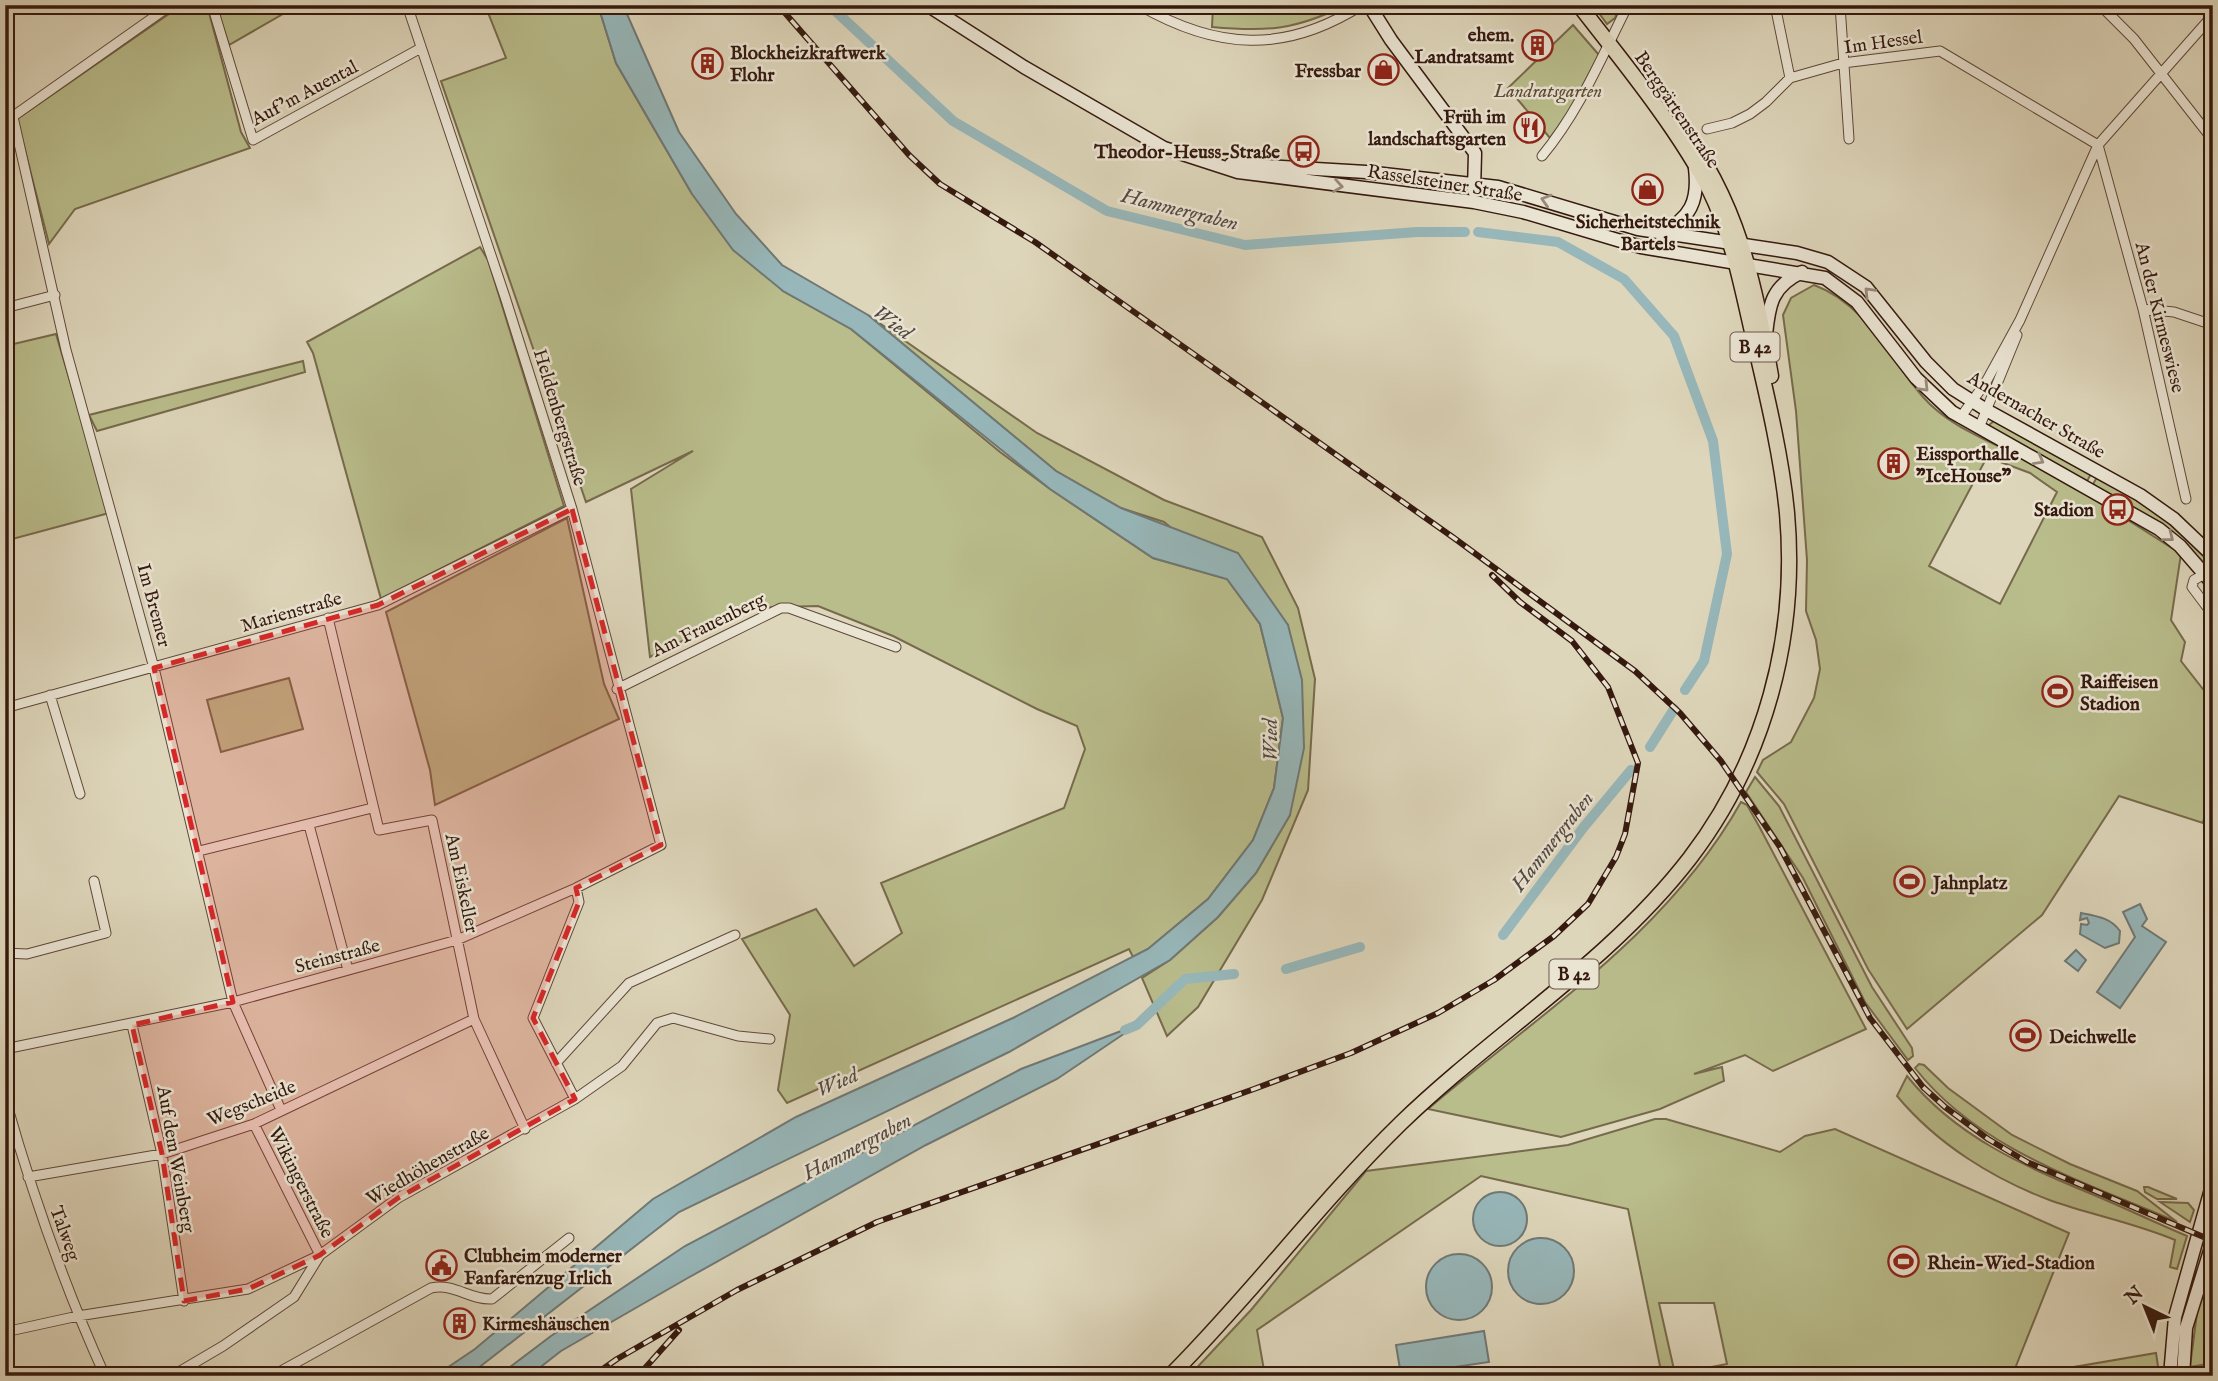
<svg xmlns="http://www.w3.org/2000/svg" width="2218" height="1381" viewBox="0 0 2218 1381" font-family="'IM FELL English',serif">
	<style>
		.green { fill: #b9bc8b; stroke: #776a4c; stroke-width: 2; fill-rule: evenodd }
		.water { fill: #97b7ba; stroke: #707875; stroke-width: 2 }
		.lines { fill: none; stroke-linecap: round; stroke-linejoin: round }
		.canal { stroke: #97b7ba; stroke-width: 10 }
		.street-casing { stroke: #5f4839; stroke-width: 11 }
		.secondary-casing { stroke: #35190e; stroke-width: 15 }
		.primary-casing { stroke: #35190e; stroke-width: 17 }
		.street { stroke: #eae4d3; stroke-width: 9 }
		.secondary { stroke: #eae4d3; stroke-width: 12 }
		.primary { stroke: #ded6bb; stroke-width: 14 }
		.rail-casing { stroke: #35190e; stroke-width: 6 }
		.rail { stroke: #eae4d3; stroke-width: 3.5; stroke-dasharray: 10; stroke-linecap: butt }
		.oneway { stroke: #99897a }
		.marked { fill: #d62828; fill-opacity: 0.2; stroke: #d62828; stroke-width: 5; stroke-dasharray: 14 9; stroke-linejoin: round }
		.labels { text-anchor: middle; stroke-width: 5; stroke-linejoin: round; paint-order: stroke }
		.shield { fill: #eae4d3; stroke: #6b5649; stroke-width: 2 }
		.shield-label { font-size: 18px; font-weight: bold; fill: #35190e }
		.poi-label { font-size: 19px; font-weight: bold; fill: #35190e; stroke: #eae4d3; text-anchor: start }
		.street-label { font-size: 19px; fill: #35190e; stroke: #eae4d3 }
		.park-label { font-size: 19px; font-style: italic; fill: #5d4a34; stroke: #eae4d3 }
		.water-label { font-size: 21px; font-style: italic; fill: #524842; stroke: #eae4d3 }
	</style>
	<rect width="100%" height="100%" fill="#ded6bb"/>
	<filter id="stains"><feTurbulence type="fractalNoise" baseFrequency=".00286" numOctaves="4"/><feColorMatrix values="0 0 0 0 .2 0 0 0 0 .09 0 0 0 0 .02 0 0 0 .5 -.17"/></filter>
	<radialGradient id="worn" r=".72"><stop offset=".6" stop-color="#630" stop-opacity="0"/><stop offset="1" stop-color="#630" stop-opacity=".3"/></radialGradient>
	<!-- green -->
	<path class="green" d="M182,5h25l34,127 9,16 -175,61 -26,35 -32,-125z
		M216,5h94l-20,5 -61,35z
		M485,5h113l18,58 76,131 91,97 68,38 149,123 50,37 103,69 74,21 33,45 23,94 -9,70 -21,52 -45,59 -60,50 -15,8 -4,-8 -342,154 -9,-13 12,-75 -48,-76 74,-30 38,57 48,-33 -21,-50 183,-75 21,-59 -8,-23 -40,-17 -144,-73 -75,-30 -69,2 -99,49 -19,-168 62,-38 -107,51 -145,-421 65,-23z
		M1213,5h133c-51,25 -78,27 -134,22z
		M1593,5h27l-5,13 -8,6z
		M1573,25l26,30 -29,55 -20,28 -42,-50z
		M480,247l8,13 76,246 -183,93 -68,-246 -6,-11z
		M1814,285c52,19 74,72 109,112 28,32 72,45 108,66 52,28 101,59 150,91l-10,66 14,22 -4,19 32,41v76l-10,45 -84,-27 -77,119 -135,114 -39,-60 -84,-165 -27,-32 6,-12 28,-18 23,-44 6,-29 -4,-29 -10,-29 1,-51 -11,-149 -13,-96 8,-17zM1987,457l43,16 27,19 -57,112 -71,-38z
		M868,315l169,118 127,67 98,37 36,71 17,71 -7,111 -46,110 -64,107 -31,29 -25,-58 28,-18 48,-43 38,-44 34,-58 -2,-190 -124,-103 -43,-14 -65,-37z
		M56,334l53,179 -104,28v-195z
		M303,361l2,11 -208,59 -8,-16z
		M1994,421l97,53 -5,9 -96,-55 -1,-3z
		M2097,477c29,16 106,59 116,90h-8l-113,-81z
		M567,518l37,166 15,35 -184,86 -5,-35 -44,-158z
		M289,678l14,51 -82,23 -14,-52z
		M1755,777l24,29 93,181 40,61 1,8 -5,4 -43,-58 -62,-124 -57,-86z
		M1741,802l6,3 13,23 106,201 -93,42 -28,-16 -51,19 28,-7 2,14 -64,28 -99,28 -133,-28c112,-96 239,-175 313,-307z
		M1919,1064l5,1 24,23 64,47 58,29 67,27 40,31c-92,-40 -198,-72 -262,-154z
		M1907,1076c49,61 117,90 187,119 31,13 62,28 93,41l-10,33 -7,-2 5,-27c-40,-17 -83,-25 -123,-39 -59,-22 -115,-57 -155,-105z
		M1655,1119h11l114,33 25,-16 30,-7 234,104 -55,138 -25,5h-327l-34,-167 -147,-33 -224,154 8,46h-76l62,-66 115,-139 202,-26zM1659,1303h55l13,61 -52,10z
		M2144,1187h4l29,12h-20l-12,-7z
		M2160,1202l28,1 6,7 -4,12z
		M2213,1261v102l-23,4 8,-62z
		M2156,1353l3,20 -17,3h-121z"/>
	<!-- water -->
	<path class="water" d="M598,5h25l56,127 57,82 46,51 86,50 188,156 65,37 117,45 50,72 14,55 2,68 -14,67 -34,58 -38,44 -48,43 -161,92 -330,160 -211,164h-33l40,-27 178,-150 143,-82 219,-100 133,-68 60,-50 45,-59 21,-52 9,-70 -23,-94 -33,-45 -74,-21 -103,-69 -199,-160 -68,-38 -50,-41 -41,-56 -76,-131z
		M2140,904l7,15 -5,7 24,16 -46,66 -23,-16 38,-55 -12,-25z
		M2081,913c16,3 30,5 39,18l-1,12 -14,5 -25,-14 1,-10 6,1 2,-2 -2,-5 -7,2z
		M2076,950l10,10 -8,11 -13,-10z
		M1137,1025l-80,54 -131,66 -240,134 -125,72 -32,25h-31l53,-40 134,-90 336,-177z
		M1473 1219a27 27 0 1 1 54 0a27 27 0 1 1-54 0Z
		M1508 1271a33 33 0 1 1 66 0a33 33 0 1 1-66 0Z
		M1426 1287a33 33 0 1 1 66 0a33 33 0 1 1-66 0Z
		M1484,1331l5,31 -88,13 -5,-30z"/>
	<g class="lines">
		<!-- canal -->
		<path class="canal" d="M829,5l124,116 154,90 138,34 172,-13h48
			M1478,232l80,10 66,37 50,57 39,105 14,113 -23,107 -19,29
			M1650,747l24,-38
			M1503,935l80,-107 48,-58
			M1286,969l74,-22
			M1125,1030l12,-5 48,-46 49,-5"/>
		<defs>
			<path id="street" d="M212,5l41,135 168,-92
				M1139,5c78,45 146,49 223,0
				M1775,5l15,73
				M1840,5l9,134
				M2100,5l34,34 79,101
				M5,105l8,12 53,233 88,318 79,334 48,108
				M5,122l166,-117
				M1707,129l25,-6 18,-9 16,-12 24,-24 53,-15 97,-12 158,94 45,164 43,190
				M1542,156c38,-46 59,-98 86,-151
				M5,308l50,-13
				M2143,309l31,3 39,13
				M1960,418l26,-36 34,-62 78,-175 115,-130
				M1979,428l38,-93
				M2213,569l-19,11 -2,7 21,28
				M328,618l51,212 53,-10 42,199 51,110
				M617,689l164,-81h8l107,39
				M50,695l30,99
				M5,708l373,-103 194,-96
				M309,825l39,145
				M199,851l173,-43
				M5,953l22,1 79,-21 -12,-52
				M132,1025l30,129 22,147
				M5,1049l228,-47 224,-62 119,-52 85,-43 -89,-336 -67,-212 -98,-292
				M556,1063l73,-80 106,-48
				M5,1098c27,95 59,188 100,278
				M575,1099l-42,-81 46,-116 -3,-14
				M28,1177l134,-23 92,-30 220,-105
				M5,1332l73,-16 170,-27 72,-34 78,-57 177,-99 47,-33 35,-43 16,-5 65,18 32,3
				M172,1376l51,-30 71,-49 26,-42 -66,-131
				M272,1376l159,-88c24,-5 38,12 61,11l77,-61"/>
			<path id="secondary" d="M927,5l97,62 140,81 74,24 236,30 49,10 118,35 184,31 32,24 59,76 36,34 207,117 21,17 33,38
				M1369,5l22,35 84,113 -1,38
				M1231,164l135,8 132,15 140,42 159,24 31,9 38,25 60,75 27,27 35,22 152,84 34,24 39,37
				M1660,234c31,-16 39,-33 35,-66
				M1766,335c3,-31 6,-49 36,-63
				M2170,1376l5,-59 38,-135
				M2183,1376l3,-48 27,-87"/>
			<path id="primary" d="M1678,123c60,78 76,158 93,253
				M1170,1376c81,-81 149,-173 231,-253 93,-90 209,-161 289,-265 75,-98 108,-222 97,-345 -5,-53 -19,-113 -31,-164 -13,-54 -22,-110 -47,-160 -33,-63 -86,-127 -130,-184"/>
		</defs>
		<!-- street casing -->
		<use href="#street" class="street-casing"/>
		<!-- secondary casing -->
		<use href="#secondary" class="secondary-casing"/>
		<!-- primary casing -->
		<use href="#primary" class="primary-casing"/>
		<!-- street -->
		<use href="#street" class="street"/>
		<!-- secondary -->
		<use href="#secondary" class="secondary"/>
		<!-- primary -->
		<use href="#primary" class="primary"/>
		<defs>
			<path id="rail" d="M778,5l131,150 31,29 95,58 419,296 181,133 45,42 41,48 59,86 90,171 53,69 22,20 43,32 39,23 186,79
				M593,1376l24,-17 120,-69 140,-68 377,-133 97,-36 87,-40 56,-33 60,-44 34,-32 28,-47 9,-23 13,-71 -30,-76 -36,-46 -52,-39 -28,-27
				M638,1376l41,-46
				M2174,1376l39,-7"/>
		</defs>
		<!-- rail casing -->
		<use href="#rail" class="rail-casing"/>
		<!-- rail -->
		<use href="#rail" class="rail"/>
	</g>
	<!-- one-way arrows -->
	<defs><path id="oneway-chevron" d="M-2-3.5L2.5 0L-2 3.5" fill="none" stroke-width="1.6" stroke-linecap="round" stroke-linejoin="round" transform="scale(1.75)"/></defs>
	<g class="oneway">
		<use href="#oneway-chevron" transform="translate(1338 186) rotate(9)"/>
		<use href="#oneway-chevron" transform="translate(1546 200) rotate(-163)"/>
		<use href="#oneway-chevron" transform="translate(1869 292) rotate(-134)"/>
		<use href="#oneway-chevron" transform="translate(1924 387) rotate(46)"/>
		<use href="#oneway-chevron" transform="translate(2039 460) rotate(29)"/>
		<use href="#oneway-chevron" transform="translate(2169 537) rotate(38)"/>
	</g>
	<!-- marked area -->
	<path class="marked" d="M572,509l89,336 -85,43 3,14 -46,116 42,81 -177,99 -78,57 -72,34 -64,12 -22,-147 -30,-129 101,-23 -79,-334 224,-63z"/>
	<!-- icons -->
	<defs>
		<symbol id="building-ring" viewBox="-11 -11 22 22"><circle r="9.5" fill="#eae4d3" stroke="#8f2418" stroke-width="1.5"/><path d="M-4-6H4V6H1V3H-1V6H-4ZM-2.5-4.3h1.7v1.8h-1.7ZM.8-4.3h1.7v1.8H.8ZM-2.5-1h1.7V.8h-1.7ZM.8-1h1.7V.8H.8Z" fill="#8f2418"/></symbol>
		<symbol id="shop-ring" viewBox="-11 -11 22 22"><circle r="9.5" fill="#eae4d3" stroke="#8f2418" stroke-width="1.5"/><path d="M-5-2.5h2.3a2.7 3.5 0 0 1 5.4 0H5L5.5 6h-11ZM-1.5-2.5h3a1.5 2.3 0 0 0-3 0Z" fill="#8f2418"/></symbol>
		<symbol id="restaurant-ring" viewBox="-11 -11 22 22"><circle r="9.5" fill="#eae4d3" stroke="#8f2418" stroke-width="1.5"/><path d="M-5-6h1v4h1v-4h1v4h1v-4h1v5L-1.5 .5V6h-2V.5L-5-1ZM5-6V6H3V1.5H1.5Q1.5-4 5-6Z" fill="#8f2418"/></symbol>
		<symbol id="bus-ring" viewBox="-11 -11 22 22"><circle r="9.5" fill="#eae4d3" stroke="#8f2418" stroke-width="1.5"/><path d="M-5-6H5V4H4V6H2V4H-2V6H-4V4H-5ZM-3.5-4V0h7V-4ZM-3.5 1.2v1.5H-2V1.2ZM2 1.2v1.5H3.5V1.2Z" fill="#8f2418"/></symbol>
		<symbol id="stadium-ring" viewBox="-11 -11 22 22"><circle r="9.5" fill="#eae4d3" stroke="#8f2418" stroke-width="1.5"/><path d="M0-5a6.5 5 0 1 0 0 10a6.5 5 0 1 0 0-10ZM-3.5-1.8h7v3.6h-7Z" fill="#8f2418"/></symbol>
		<symbol id="civic-ring" viewBox="-11 -11 22 22"><circle r="9.5" fill="#eae4d3" stroke="#8f2418" stroke-width="1.5"/><path d="M-.6-6.5H3V-4.5H.6V-3L4-1V1h2V6H-6V1h2V-1L-.6-3ZM-1.2 2.5V6h2.4V2.5Z" fill="#8f2418"/></symbol>
	</defs>
	<g fill-rule="evenodd">
		<use href="#building-ring" x="1520" y="28" width="35" height="35"/>
		<use href="#building-ring" x="690" y="46" width="35" height="35"/>
		<use href="#shop-ring" x="1366" y="52" width="35" height="35"/>
		<use href="#restaurant-ring" x="1512" y="110" width="35" height="35"/>
		<use href="#bus-ring" x="1286" y="134" width="35" height="35"/>
		<use href="#shop-ring" x="1630" y="172" width="35" height="35"/>
		<use href="#building-ring" x="1876" y="446" width="35" height="35"/>
		<use href="#bus-ring" x="2100" y="492" width="35" height="35"/>
		<use href="#stadium-ring" x="2040" y="674" width="35" height="35"/>
		<use href="#stadium-ring" x="1892" y="864" width="35" height="35"/>
		<use href="#stadium-ring" x="2008" y="1018" width="35" height="35"/>
		<use href="#stadium-ring" x="1886" y="1244" width="35" height="35"/>
		<use href="#civic-ring" x="424" y="1248" width="35" height="35"/>
		<use href="#building-ring" x="442" y="1306" width="35" height="35"/>
	</g>
	<g class="labels">
		<!-- shield labels -->
		<g class="shield">
			<rect x="1730.5" y="332.5" width="49" height="29" rx="5"/>
			<rect x="1549.5" y="959.5" width="49" height="29" rx="5"/>
		</g>
		<g class="shield-label">
			<text x="1755" y="353">B 42</text>
			<text x="1574" y="980">B 42</text>
		</g>
		<!-- poi labels -->
		<g class="poi-label">
			<text x="1514" y="41" text-anchor="end">ehem.<tspan x="1514" dy="22">Landratsamt</tspan></text>
			<text x="730" y="59">Blockheizkraftwerk<tspan x="730" dy="22">Flohr</tspan></text>
			<text x="1361" y="77" text-anchor="end">Fressbar</text>
			<text x="1506" y="123" text-anchor="end">Früh im<tspan x="1506" dy="22">landschaftsgarten</tspan></text>
			<text x="1280" y="158" text-anchor="end">Theodor-Heuss-Straße</text>
			<text x="1648" y="228" text-anchor="middle">Sicherheitstechnik<tspan x="1648" dy="22">Bartels</tspan></text>
			<text x="1916" y="460">Eissporthalle<tspan x="1916" dy="22">"IceHouse"</tspan></text>
			<text x="2094" y="516" text-anchor="end">Stadion</text>
			<text x="2080" y="688">Raiffeisen<tspan x="2080" dy="22">Stadion</tspan></text>
			<text x="1933" y="889">Jahnplatz</text>
			<text x="2049" y="1043">Deichwelle</text>
			<text x="464" y="1262">Clubheim moderner<tspan x="464" dy="22">Fanfarenzug Irlich</tspan></text>
			<text x="1927" y="1269">Rhein-Wied-Stadion</text>
			<text x="482" y="1330">Kirmeshäuschen</text>
		</g>
		<!-- street labels -->
		<g class="street-label">
			<text transform="translate(1883 41) rotate(-8)" y="7">Im Hessel</text>
			<text transform="translate(304 92) rotate(-28)" y="7">Auf'm Auental</text>
			<text transform="translate(1678 109) rotate(56)" y="7">Berggärtenstraße</text>
			<text transform="translate(1445 182) rotate(9)" y="7">Rasselsteiner Straße</text>
			<text transform="translate(2161 317) rotate(76)" y="7">An der Kirmeswiese</text>
			<text transform="translate(2037 414) rotate(30)" y="7">Andernacher Straße</text>
			<text transform="translate(561 417) rotate(73)" y="7">Heldenbergstraße</text>
			<text transform="translate(155 605) rotate(75)" y="7">Im Bremer</text>
			<text transform="translate(291 611) rotate(-16)" y="7">Marienstraße</text>
			<text transform="translate(708 624) rotate(-26)" y="7">Am Frauenberg</text>
			<text transform="translate(463 883) rotate(78)" y="7">Am Eiskeller</text>
			<text transform="translate(337 955) rotate(-15)" y="7">Steinstraße</text>
			<text transform="translate(251 1102) rotate(-22)" y="7">Wegscheide</text>
			<text transform="translate(177 1159) rotate(80)" y="7">Auf dem Weinberg</text>
			<text transform="translate(427 1165) rotate(-30)" y="7">Wiedhöhenstraße</text>
			<text transform="translate(302 1182) rotate(63)" y="7">Wikingerstraße</text>
			<text transform="translate(66 1233) rotate(70)" y="7">Talweg</text>
		</g>
		<!-- park labels -->
		<g class="park-label">
			<text x="1548" y="97">Landratsgarten</text>
		</g>
		<!-- water labels -->
		<g class="water-label">
			<text transform="translate(1180 209) rotate(14)" y="7">Hammergraben</text>
			<text transform="translate(893 322) rotate(37)" y="7">Wied</text>
			<text transform="translate(1270 740) rotate(-91)" y="7">Wied</text>
			<text transform="translate(1552 841) rotate(-52)" y="7">Hammergraben</text>
			<text transform="translate(837 1082) rotate(-24)" y="7">Wied</text>
			<text transform="translate(857 1146) rotate(-28)" y="7">Hammergraben</text>
		</g>
	</g>
	<!-- margin -->
	<rect width="2218" height="1381" fill="none" stroke="#ded6bb" stroke-width="28"/>
	<rect x="7" y="7" width="2204" height="1367" fill="none" stroke="#35190e" stroke-width="3.5"/>
	<rect x="14" y="14" width="2190" height="1353" fill="none" stroke="#35190e" stroke-width="2"/>
	<!-- north arrow -->
	<g transform="translate(2145 1307) rotate(317)" stroke="#eae4d3" stroke-width="5" paint-order="stroke">
	<path d="M0-5L12 26L0 18L-12 26Z" fill="#35190e"/>
	<text y="-10" font-size="19" font-weight="bold" text-anchor="middle" fill="#35190e">N</text>
	</g>
	<rect width="100%" height="100%" filter="url(#stains)"/>
	<rect width="100%" height="100%" fill="url(#worn)"/>
</svg>
